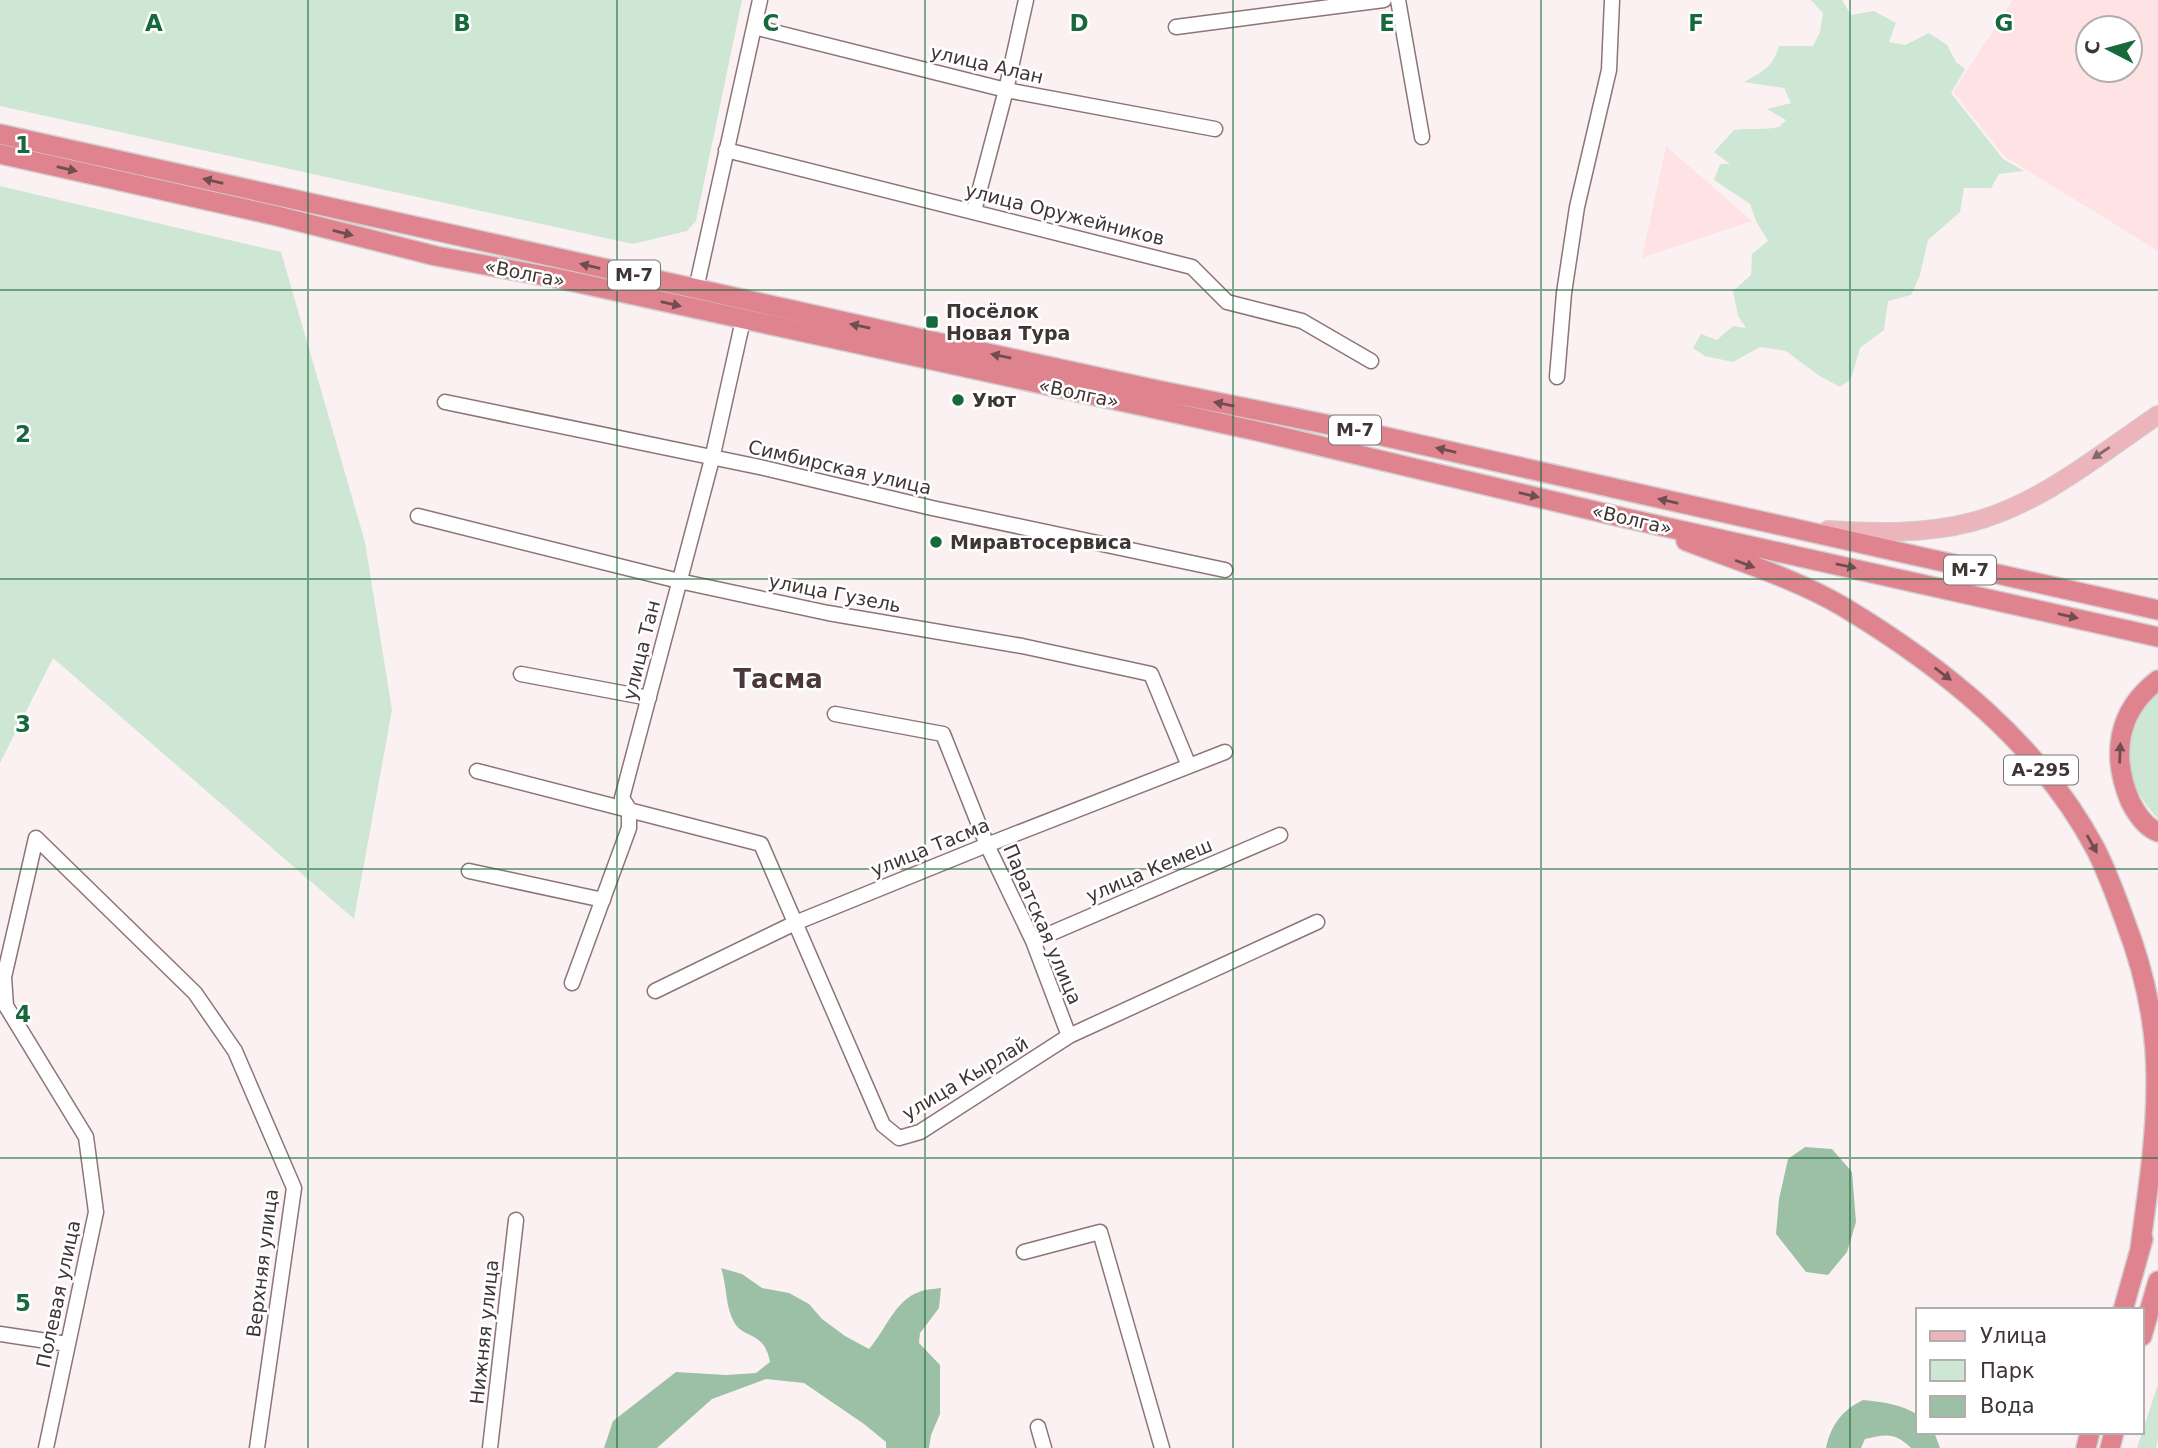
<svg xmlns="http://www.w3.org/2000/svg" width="2158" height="1448" viewBox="0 0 2158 1448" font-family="'DejaVu Sans',sans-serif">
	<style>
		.built { fill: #fee2e4; fill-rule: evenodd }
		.green { fill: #cde7d4 }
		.water { fill: #9bc0a5 }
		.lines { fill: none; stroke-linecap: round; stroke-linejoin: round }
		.minor-casing { stroke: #8c7577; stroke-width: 17 }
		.major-casing { stroke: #d1cfcf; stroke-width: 20 }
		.highway-casing { stroke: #d1cfcf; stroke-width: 22 }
		.minor { stroke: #fff; stroke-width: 14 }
		.major { stroke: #ecb5bc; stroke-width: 18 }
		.highway { stroke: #df848f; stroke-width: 19 }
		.oneway { fill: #6f4d50 }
		.oneway2 { fill: #84686b }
		.grid { fill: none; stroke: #16693a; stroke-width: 2; stroke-opacity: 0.55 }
		.poi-dot { fill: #16693a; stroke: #fff; stroke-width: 2.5 }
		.labels { text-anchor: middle; stroke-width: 5; stroke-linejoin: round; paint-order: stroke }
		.shield { fill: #fff; stroke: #797272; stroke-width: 2 }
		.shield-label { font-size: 18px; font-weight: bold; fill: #3f3535 }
		.street-label { font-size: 19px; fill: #3f3535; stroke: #fff }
		.poi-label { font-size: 19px; font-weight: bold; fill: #3f3535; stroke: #fff; text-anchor: start }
		.district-label { font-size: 26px; font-weight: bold; fill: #4b3739; stroke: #fff }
		.grid-label { font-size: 23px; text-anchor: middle; font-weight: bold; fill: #16693a; stroke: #fff; stroke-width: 5; stroke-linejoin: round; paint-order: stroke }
	</style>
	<rect width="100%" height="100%" fill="#fcf1f2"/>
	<!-- built -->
	<path class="built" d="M2013,0h145v251l-154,-95 -51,-64zM2088,28h42v42h-42z
		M1666,146l86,75 -110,37z"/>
	<!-- green -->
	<path class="green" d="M0,0h742l-46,221 -9,10 -54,13 -633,-138z
		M1811,0h31l9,15 23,-4 22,12 -7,19 16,3 24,-12 18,12 9,17 9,7 -14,24 52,66 21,12 -25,3 -8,14h-27l-4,24 -32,28 -8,35 -9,20 -23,6 -4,29 -24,18 -9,31 -11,8 -22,-12 -32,-24 -26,-4 -27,15 -28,-6 -12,-8 8,-14 16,6 16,-14 13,2 -8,-12 -5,-25 18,-16 1,-21 16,-13 -12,-20 -6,-17 -36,-24 6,-16h10l-16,-12 20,-22c15,-2 30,0 45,-3l7,-7 -19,-11 24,-6 -7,-15 -40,-6c18,-10 29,-15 35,-36h34l7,-14 3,-19z
		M0,186l281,66 84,290 27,168 -38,209 -301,-261 -53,105z
		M2158,690v129c-41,-45 -39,-84 0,-129z
		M2158,1384v56l-2,8h-19z"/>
	<!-- water -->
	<path class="water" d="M1805,1147l27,2 20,23 4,50 -9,30 -19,23 -22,-3 -30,-38 3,-35 9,-40z
		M721,1268l21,6 20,14 27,5 20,11 13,15 23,17 24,13c16,-18 26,-49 50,-57 7,-3 15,-3 22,-4l-2,20 -19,25 -1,10 21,22v49l-9,21 -2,13h-43v-6l-22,-18 -60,-41 -38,-4 -54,20 -55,49h-53l9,-27 63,-49 50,3 30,-2 14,-11c-6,-32 -26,-22 -36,-40 -9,-16 -7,-37 -13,-54z
		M1863,1400c20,2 38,4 55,15v17h16l6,16h-29c-16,-16 -25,-14 -46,-9l-4,9h-35c5,-23 16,-38 37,-48z"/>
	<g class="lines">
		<defs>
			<path id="minor" d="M1398,0l24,137
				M754,27l252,63 209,39
				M1176,27l208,-27
				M726,150l466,117 35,35 75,19 69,40
				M974,211l32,-121 20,-90
				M696,289l64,-289
				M1557,377l7,-84 13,-86 32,-137 3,-70
				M445,402l319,66 168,40 293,62
				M418,516l261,65 149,32 194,33 129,28 38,92
				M521,674l128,24
				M835,714l108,20 44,111 46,96 36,95
				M477,771l284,73 122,281 16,13 21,-6 149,-96 248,-114
				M36,838l159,155 40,58 59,137 -37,260
				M36,838l-32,139 2,29 80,131 10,75 -50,236
				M469,871l134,29
				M1033,941l247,-106
				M572,983l57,-155v-19l-7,-11 90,-339 31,-139
				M655,991l140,-68 192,-78 238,-93
				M1024,1252l76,-20 62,216
				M0,1334l67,10
				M1038,1427l6,21
				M490,1448l26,-228"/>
			<path id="major" d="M1828,530c47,3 98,4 144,-8 69,-18 128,-68 186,-107"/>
			<path id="highway" d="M0,134l927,206 235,51 193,39 803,180
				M0,154l277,62 159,40 120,22 701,153 355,84 546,122
				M1686,541c52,20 108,37 156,65 100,60 197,137 253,242 12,23 21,48 30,73 20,52 32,109 31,165 0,55 -9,109 -16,163
				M2158,680c-41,31 -47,75 -28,121 6,12 15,26 28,31
				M2123,1310l20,-71
				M2142,1336l16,-55
				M2086,1448l4,-16
				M2110,1448l4,-16"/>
		</defs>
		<!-- minor casing -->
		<use href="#minor" class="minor-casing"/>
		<!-- major casing -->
		<use href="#major" class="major-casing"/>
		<!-- highway casing -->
		<use href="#highway" class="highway-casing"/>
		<!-- minor -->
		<use href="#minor" class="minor"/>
		<!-- major -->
		<use href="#major" class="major"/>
		<!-- highway -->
		<use href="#highway" class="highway"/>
	</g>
	<!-- one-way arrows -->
	<defs><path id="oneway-solid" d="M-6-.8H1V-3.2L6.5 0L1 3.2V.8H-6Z" transform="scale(1.75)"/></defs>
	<g class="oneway">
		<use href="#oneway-solid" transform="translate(67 169) rotate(13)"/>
		<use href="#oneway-solid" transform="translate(213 181) rotate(-167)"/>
		<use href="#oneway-solid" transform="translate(343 233) rotate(14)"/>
		<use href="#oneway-solid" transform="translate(590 266) rotate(-167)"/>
		<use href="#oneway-solid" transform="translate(671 304) rotate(13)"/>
		<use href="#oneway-solid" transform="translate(860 326) rotate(-168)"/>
		<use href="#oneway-solid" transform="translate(1001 356) rotate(-168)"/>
		<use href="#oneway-solid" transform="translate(1224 404) rotate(-169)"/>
		<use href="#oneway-solid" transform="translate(1446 450) rotate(-167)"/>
		<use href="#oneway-solid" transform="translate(1529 495) rotate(13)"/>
		<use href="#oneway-solid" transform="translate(1668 501) rotate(-167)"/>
		<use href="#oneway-solid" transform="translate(1745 564) rotate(21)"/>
		<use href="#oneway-solid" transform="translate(1846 566) rotate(12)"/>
		<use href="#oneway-solid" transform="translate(2068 616) rotate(13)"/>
		<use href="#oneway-solid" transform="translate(1943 674) rotate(37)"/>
		<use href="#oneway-solid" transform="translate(2120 753) rotate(-88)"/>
		<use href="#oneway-solid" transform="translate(2092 844) rotate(61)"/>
	</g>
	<use class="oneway2" href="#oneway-solid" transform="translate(2101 453) rotate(146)"/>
	<!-- grid -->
	<path class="grid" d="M308,0v1448M617,0v1448M925,0v1448M1233,0v1448M1541,0v1448M1850,0v1448M0,290h2158M0,579h2158M0,869h2158M0,1158h2158"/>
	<!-- markers -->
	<g class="poi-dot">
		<rect x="925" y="315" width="14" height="14" rx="3.5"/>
		<circle cx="958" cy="400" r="7"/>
		<circle cx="936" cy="542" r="7"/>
	</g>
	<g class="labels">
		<!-- shield labels -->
		<g class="shield">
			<rect x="608" y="260.5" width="52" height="29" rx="5"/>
			<rect x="1329" y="415.5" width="52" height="29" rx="5"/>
			<rect x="1944" y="555.5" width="52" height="29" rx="5"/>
			<rect x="2004" y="755.5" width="74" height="29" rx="5"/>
		</g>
		<g class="shield-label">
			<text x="634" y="281">М-7</text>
			<text x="1355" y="436">М-7</text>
			<text x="1970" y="576">М-7</text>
			<text x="2041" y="776">А-295</text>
		</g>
		<!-- street labels -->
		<g class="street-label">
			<text transform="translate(987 64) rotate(13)" y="7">улица Алан</text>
			<text transform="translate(1065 214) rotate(14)" y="7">улица Оружейников</text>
			<text transform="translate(525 273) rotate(11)" y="7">«Волга»</text>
			<text transform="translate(1079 393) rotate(12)" y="7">«Волга»</text>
			<text transform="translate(840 467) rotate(13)" y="7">Симбирская улица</text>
			<text transform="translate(1632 519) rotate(13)" y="7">«Волга»</text>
			<text transform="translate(835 593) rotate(11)" y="7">улица Гузель</text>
			<text transform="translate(641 650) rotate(-76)" y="7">улица Тан</text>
			<text transform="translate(930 847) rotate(-22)" y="7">улица Тасма</text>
			<text transform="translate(1149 870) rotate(-23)" y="7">улица Кемеш</text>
			<text transform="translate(1043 924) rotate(67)" y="7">Паратская улица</text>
			<text transform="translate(965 1078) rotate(-31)" y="7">улица Кырлай</text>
			<text transform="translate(262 1263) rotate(-83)" y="7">Верхняя улица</text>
			<text transform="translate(58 1294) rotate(-78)" y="7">Полевая улица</text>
			<text transform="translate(484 1332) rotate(-84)" y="7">Нижняя улица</text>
		</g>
		<!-- poi labels -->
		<g class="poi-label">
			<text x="946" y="318">Посёлок<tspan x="946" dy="22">Новая Тура</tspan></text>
			<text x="972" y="407">Уют</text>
			<text x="950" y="549">Миравтосервиса</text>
		</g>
		<!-- district labels -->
		<g class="district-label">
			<text x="778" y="688">Тасма</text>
		</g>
	</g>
	<g class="grid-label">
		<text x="154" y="31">A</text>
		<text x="462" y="31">B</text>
		<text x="771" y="31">C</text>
		<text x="1079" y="31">D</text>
		<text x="1387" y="31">E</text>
		<text x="1696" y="31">F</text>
		<text x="2004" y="31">G</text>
		<text x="23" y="153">1</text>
		<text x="23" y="442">2</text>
		<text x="23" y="732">3</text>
		<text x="23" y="1022">4</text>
		<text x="23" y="1311">5</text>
	</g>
	<!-- legend -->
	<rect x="1916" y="1308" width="228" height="126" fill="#ffffff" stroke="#b2aeae" stroke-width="2"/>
	<rect x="1930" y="1331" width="35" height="10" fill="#ecb5bc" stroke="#b2aeae" stroke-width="2"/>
	<text x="1980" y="1343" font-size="21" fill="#3f3535">Улица</text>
	<rect x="1930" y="1360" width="35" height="21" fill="#cde7d4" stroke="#b2aeae" stroke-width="2"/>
	<text x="1980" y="1378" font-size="21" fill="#3f3535">Парк</text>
	<rect x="1930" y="1396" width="35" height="21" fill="#9bc0a5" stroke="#b2aeae" stroke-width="2"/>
	<text x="1980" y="1413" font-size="21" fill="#3f3535">Вода</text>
	<!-- north arrow -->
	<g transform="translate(2109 49) rotate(276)"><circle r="33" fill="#ffffff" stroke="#b2aeae" stroke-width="2"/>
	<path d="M0-5L12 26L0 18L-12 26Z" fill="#16693a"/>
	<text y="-10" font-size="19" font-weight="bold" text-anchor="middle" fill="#3f3535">С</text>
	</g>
</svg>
